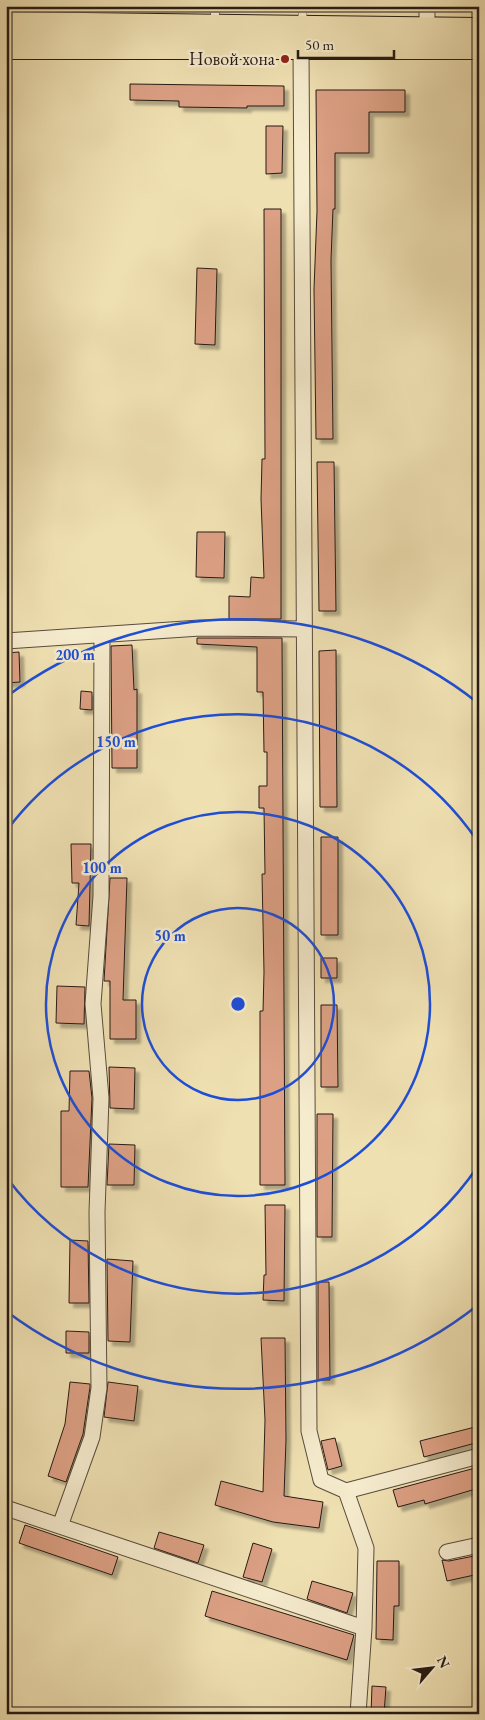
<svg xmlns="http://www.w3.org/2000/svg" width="485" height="1720" viewBox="0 0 485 1720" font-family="'EB Garamond',serif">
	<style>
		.building { fill: #dca084; stroke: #271b14; filter: url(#shadow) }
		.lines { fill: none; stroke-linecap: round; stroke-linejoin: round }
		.lane-casing { stroke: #594c3c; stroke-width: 9 }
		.street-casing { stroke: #594c3c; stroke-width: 17 }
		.primary-casing { stroke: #271b14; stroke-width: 26 }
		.lane { stroke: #f5ebcd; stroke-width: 8 }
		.street { stroke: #f5ebcd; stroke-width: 15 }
		.primary { stroke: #efe0b2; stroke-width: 24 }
		.ring { fill: none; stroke: #1d4ed8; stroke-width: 2.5 }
		.poi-dot { fill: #8f2418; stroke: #f5ebcd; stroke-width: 2 }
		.labels { text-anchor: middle; stroke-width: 5; stroke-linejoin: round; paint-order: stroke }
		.poi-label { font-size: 18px; fill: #271b14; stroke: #f5ebcd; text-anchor: end }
		.centre { fill: #1d4ed8; stroke: #f5ebcd; stroke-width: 2.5 }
		.ring-label { font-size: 15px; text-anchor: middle; font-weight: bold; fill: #1d4ed8; stroke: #f5ebcd; stroke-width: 5; stroke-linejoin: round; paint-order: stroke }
	</style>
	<defs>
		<filter id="shadow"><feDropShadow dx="4.5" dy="4.5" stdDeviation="1" flood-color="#0004"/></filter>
	</defs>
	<rect width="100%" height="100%" fill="#efe0b2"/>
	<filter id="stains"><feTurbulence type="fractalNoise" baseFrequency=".004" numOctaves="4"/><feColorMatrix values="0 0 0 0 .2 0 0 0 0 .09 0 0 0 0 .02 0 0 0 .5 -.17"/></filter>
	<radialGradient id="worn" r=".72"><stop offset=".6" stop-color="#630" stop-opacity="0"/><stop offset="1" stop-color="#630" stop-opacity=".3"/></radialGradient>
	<!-- building -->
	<path class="building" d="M130,84l154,2v20h-37v2l-68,-1v-6l-49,-1z
		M316,90h89v22h-36v41h-34v56h-2l-2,51 2,179h-17l-2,-150 3,-78z
		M266,126h17l-1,47 -16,1z
		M264,209h17v410h-52v-23l21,1 1,-20 13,1 -3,-79 1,-40h3z
		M197,268l20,1 -2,76 -20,-1z
		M317,462h17l2,149h-17z
		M197,532h28l-1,46 -28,-1z
		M197,638h85l3,547h-25v-174h3l1,-39 -2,-98h3l-1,-66h-5v-22h8v-34h-3l-1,-60h-6v-45l-60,-3z
		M132,645l2,45 3,-1v79h-25l-1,-122z
		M336,650l1,157h-17l-1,-156z
		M19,652l1,30 -14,1v-30z
		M81,691l11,1v18l-12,-1z
		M321,837h17v98h-17z
		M71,844h20l-2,82 -13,-1 3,-42h-7z
		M110,878h17l-4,122h13v39h-26v-58h-6z
		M321,958h16v20h-16z
		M57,986l28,1 -1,37 -28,-1z
		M321,1005h16l1,82h-17z
		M109,1067l26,1 -1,41 -24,-1z
		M70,1071h19l3,27 -4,89h-27v-76h8z
		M317,1114h16l-1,123h-15z
		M109,1144l26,1 -1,40h-27z
		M265,1205h20l-1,96 -21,-1 1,-25h2z
		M70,1240l18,1 1,62h-20z
		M107,1259l26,2 -3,81 -22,-1z
		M318,1282h11l1,98h-12z
		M66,1331l23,1v21h-23z
		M261,1338h24l1,102 -2,56 39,6 -4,26 -46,-6 -58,-17 6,-24 42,11 2,-72z
		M70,1382l20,2v3l-7,47 -17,48 -18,-6 17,-52z
		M108,1382l30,4 -4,35 -30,-4z
		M479,1426v16l-55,15 -4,-16z
		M335,1438l7,28 -14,4 -7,-29z
		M479,1467v21l-54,16 -1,-4 -26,7 -5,-17z
		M25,1525l93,32 -6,18 -93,-32z
		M159,1532l45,13 -6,18 -44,-15z
		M253,1543l19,6 -10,33 -19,-5z
		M479,1555v19l-32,7 -5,-21 7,1z
		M377,1561h22v45h-5l-1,34 -17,-1z
		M312,1581l41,12 -6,20 -40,-14z
		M212,1591l142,44 -7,25 -142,-44z
		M372,1686l14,1 -2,27h-13z"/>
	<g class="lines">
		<defs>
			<path id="lane" d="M215,6v18
				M302,24l1,-18"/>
			<path id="street" d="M427,6v23
				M301,47l8,1384 12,49 25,11 20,57 -2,80 -6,86
				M6,641l194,-13 104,1
				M346,1491l133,-35
				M6,1508l358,120
				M60,1526l32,-89 7,-49 -2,-176 4,-114 -8,-94 8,-108 1,-260
				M447,1552l32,-7"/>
			<path id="primary" d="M6,24l473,6
				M6,47h473"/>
		</defs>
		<!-- lane casing -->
		<use href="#lane" class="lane-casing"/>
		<!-- street casing -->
		<use href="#street" class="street-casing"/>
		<!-- primary casing -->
		<use href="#primary" class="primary-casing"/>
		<!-- lane -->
		<use href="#lane" class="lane"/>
		<!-- street -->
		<use href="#street" class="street"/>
		<!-- primary -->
		<use href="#primary" class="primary"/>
	</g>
	<!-- distance rings -->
	<g class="ring">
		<circle cx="238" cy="1004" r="96"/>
		<circle cx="238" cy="1004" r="192"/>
		<path d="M478 1166A289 289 0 0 1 7 1178M7 830A289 289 0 0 1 478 842"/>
		<path d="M478 1305A385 385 0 0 1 6 1311M6 697A385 385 0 0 1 478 703"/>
	</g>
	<!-- markers -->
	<circle class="poi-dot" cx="285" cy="59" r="5"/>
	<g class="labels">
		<!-- poi labels -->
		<g class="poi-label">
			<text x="275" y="65">Новой хона</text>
		</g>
	</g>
	<circle cx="238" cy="1004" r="8" class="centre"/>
	<g class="ring-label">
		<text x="75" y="660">200 m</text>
		<text x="116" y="747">150 m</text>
		<text x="102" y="873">100 m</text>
		<text x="170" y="941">50 m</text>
	</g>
	<!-- margin -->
	<rect width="485" height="1720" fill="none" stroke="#efe0b2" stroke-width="25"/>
	<rect x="8" y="8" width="470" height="1705" fill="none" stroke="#271b14" stroke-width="2.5"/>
	<rect x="12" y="12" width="460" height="1695" fill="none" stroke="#271b14"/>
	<!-- north arrow -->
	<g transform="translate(432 1668) rotate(62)" stroke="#f5ebcd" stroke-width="4" paint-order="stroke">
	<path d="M0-4L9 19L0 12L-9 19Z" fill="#271b14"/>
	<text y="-8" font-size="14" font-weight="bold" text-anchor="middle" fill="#271b14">N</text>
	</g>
	<!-- scale -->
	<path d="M298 50v8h96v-8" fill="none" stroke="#271b14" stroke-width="2.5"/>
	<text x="305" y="50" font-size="15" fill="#271b14" stroke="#f5ebcd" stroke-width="4" paint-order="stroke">50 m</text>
	<rect width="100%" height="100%" filter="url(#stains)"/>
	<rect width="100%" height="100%" fill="url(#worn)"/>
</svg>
